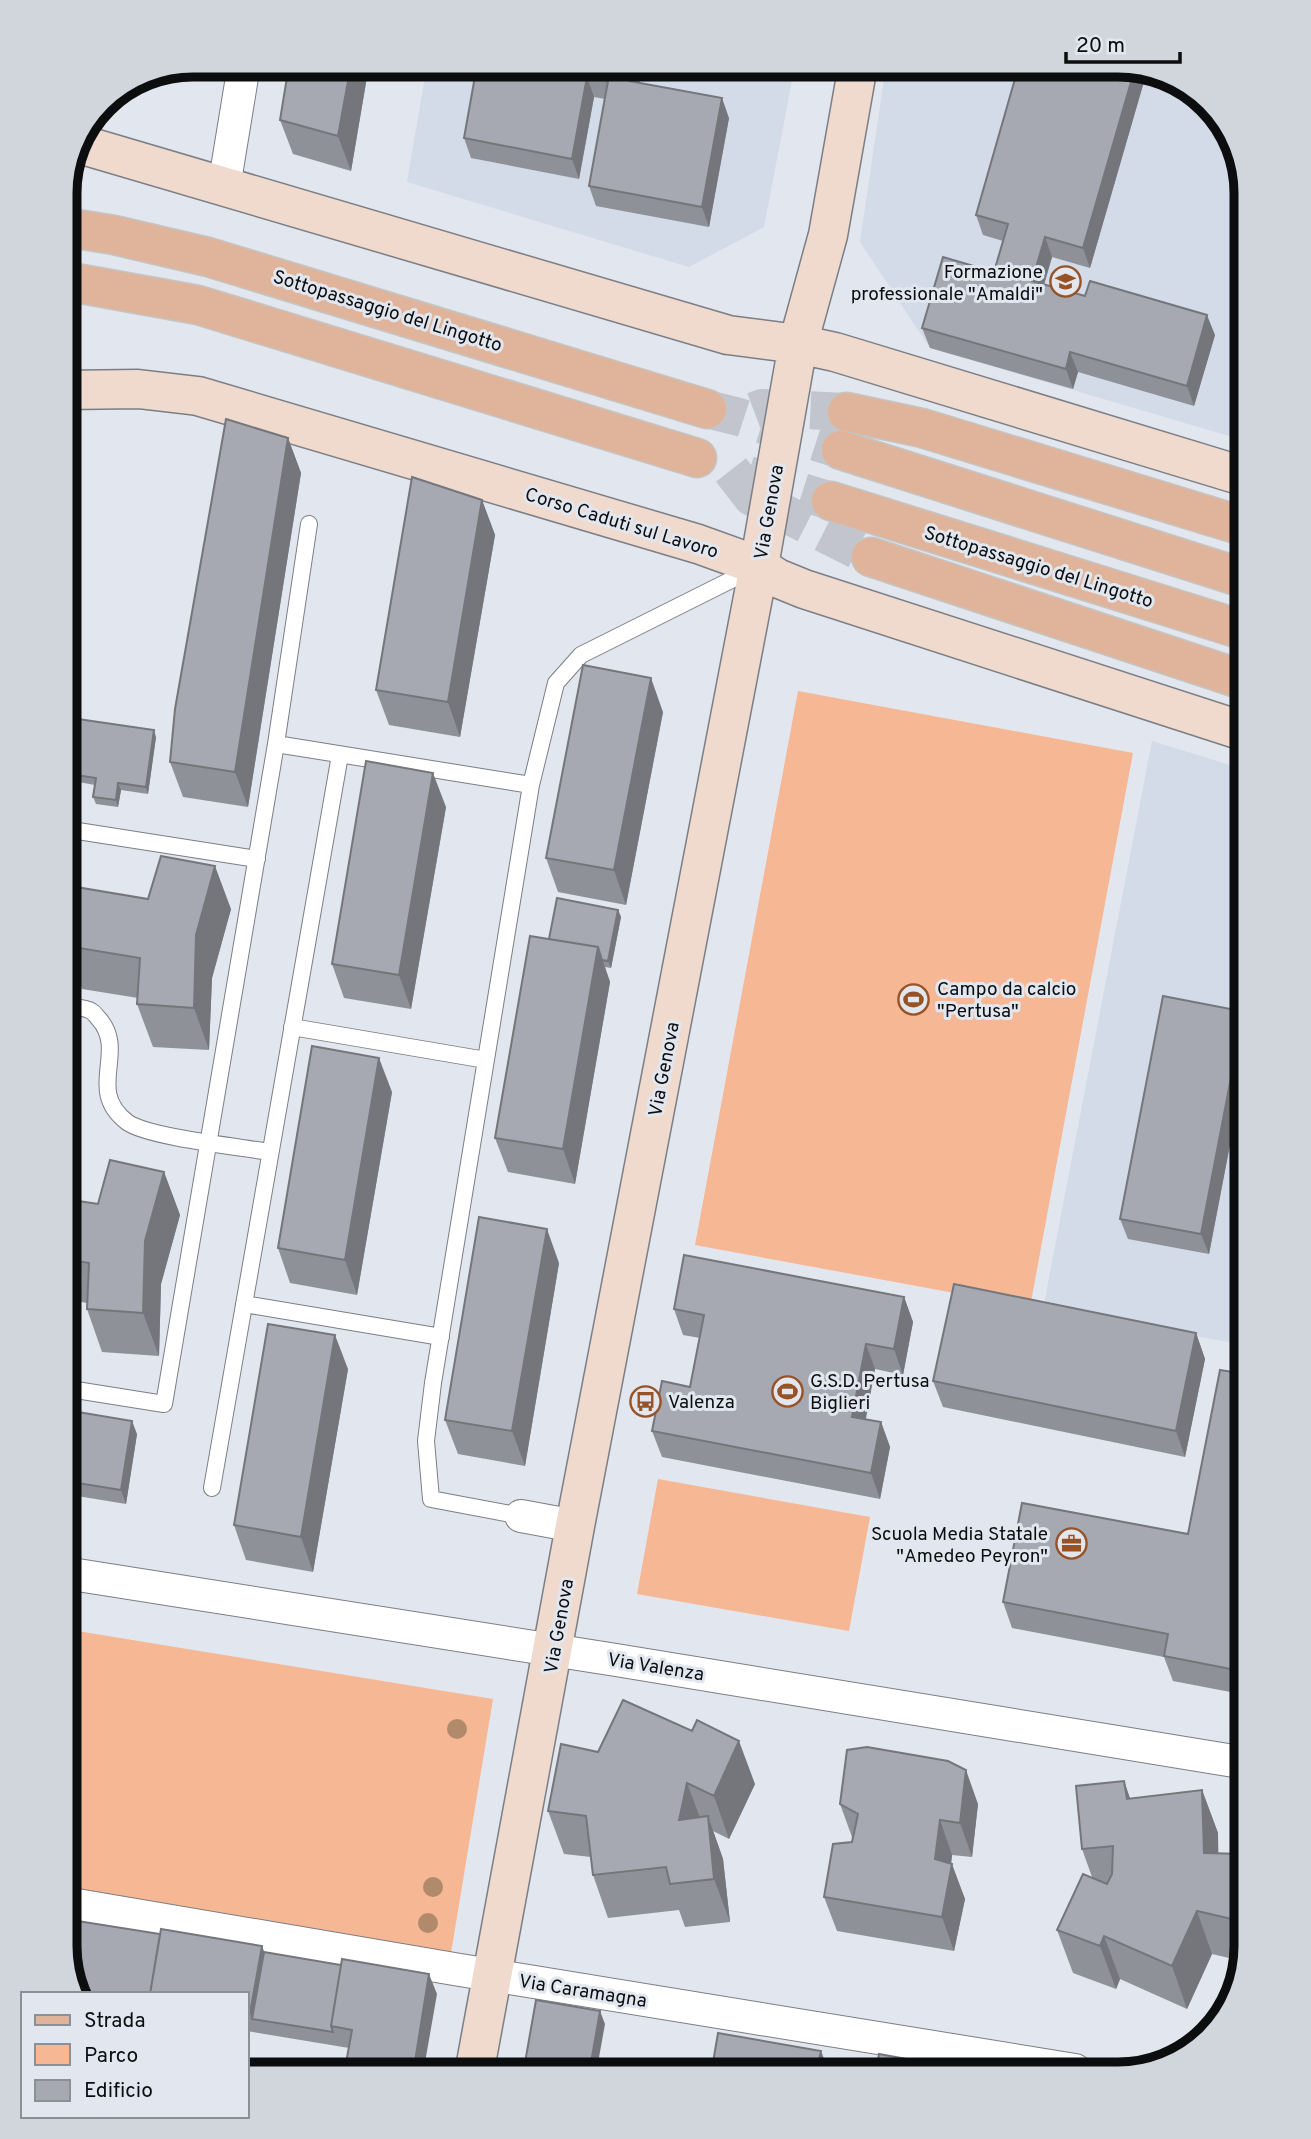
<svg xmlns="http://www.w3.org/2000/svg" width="1311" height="2139" viewBox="0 0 1311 2139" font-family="Overpass,sans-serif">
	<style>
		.built { fill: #d3dae8 }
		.green { fill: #f6b794 }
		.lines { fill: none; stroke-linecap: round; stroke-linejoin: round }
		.primary-tunnel { stroke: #c2c5cd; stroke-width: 38; stroke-dasharray: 38 19; stroke-linecap: butt }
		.lane-casing { stroke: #7b7e85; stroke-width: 18 }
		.street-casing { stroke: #7b7e85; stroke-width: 34 }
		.secondary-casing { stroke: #7b7e85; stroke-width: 41 }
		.primary-casing { stroke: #c4c5c5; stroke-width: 41 }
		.lane { stroke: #fff; stroke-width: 16 }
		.street { stroke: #fff; stroke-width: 32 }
		.secondary { stroke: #efdacd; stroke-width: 38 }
		.primary { stroke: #dfb49b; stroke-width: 38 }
		.tree { fill: #b18a6b }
		.wall { fill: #8f9198 }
		.shaded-wall { fill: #74767c }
		.building { fill: #a6a9b1; stroke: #74767c; stroke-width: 2 }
		.labels { text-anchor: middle; stroke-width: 6; stroke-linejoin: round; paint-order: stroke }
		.poi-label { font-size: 19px; fill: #0b0d0f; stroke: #e2e6ee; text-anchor: start }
		.street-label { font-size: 19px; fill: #0b0d0f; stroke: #e2e6ee }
		.rim { fill: none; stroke: #0b0d0f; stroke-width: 9 }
	</style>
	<rect width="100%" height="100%" fill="#e2e6ee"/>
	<!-- built -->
	<path class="built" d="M427,65h368l-31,162 -75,40 -282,-85z
		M886,65h241l63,22 43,49 13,57v248l-316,-93 -70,-106z
		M1152,741l94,29v575l-203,-36z"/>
	<!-- green -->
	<path class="green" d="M798,691l335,62 -103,554 -335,-62z
		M658,1479l212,38 -21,114 -212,-37z
		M65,1629l428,70 -42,254 -386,-63z"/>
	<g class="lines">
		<!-- primary-tunnel -->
		<path class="primary-tunnel" d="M707,409l32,8 102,33
			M754,411l8,-3 85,4
			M731,470l21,27 119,60
			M748,475l83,26"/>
		<defs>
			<path id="lane" d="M276,744l255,41 -98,598 -7,58 5,58 90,17
				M531,785l25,-102 25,-28 174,-87
				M65,833v-4l192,30
				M65,1006c7,1 20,1 26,5 4,2 5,5 8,8 29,33 -14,71 28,103 20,15 113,25 142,30
				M292,1027l194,33
				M244,1304l197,33
				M65,1406l11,-16 88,14 112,-660 33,-220
				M212,1488l128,-733"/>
			<path id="street" d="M224,187l20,-122
				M521,1516l54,10
				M65,1573l551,87 630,103
				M65,1903l395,67 615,100"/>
			<path id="secondary" d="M83,145l645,190 70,9 37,8 411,125
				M65,390l73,-1 60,7 500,148 61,22 18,12 27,11 442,143
				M474,2074l101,-548 184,-960 39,-222 30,-109 30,-170"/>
			<path id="primary" d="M65,227l49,8 94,22 499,152
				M65,281l133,24 499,153
				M847,412l75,16 324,99
				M841,450l405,129
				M831,501l415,130
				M871,557l375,124"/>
		</defs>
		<!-- lane casing -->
		<use href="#lane" class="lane-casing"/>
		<!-- street casing -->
		<use href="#street" class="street-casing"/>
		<!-- secondary casing -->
		<use href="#secondary" class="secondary-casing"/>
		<!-- primary casing -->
		<use href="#primary" class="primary-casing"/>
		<!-- lane -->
		<use href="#lane" class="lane"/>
		<!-- street -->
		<use href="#street" class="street"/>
		<!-- secondary -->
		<use href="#secondary" class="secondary"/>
		<!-- primary -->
		<use href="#primary" class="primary"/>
	</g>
	<!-- trees -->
	<g class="tree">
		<circle cx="457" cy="1729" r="10"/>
		<circle cx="433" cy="1887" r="10"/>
		<circle cx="428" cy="1923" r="10"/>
	</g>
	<!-- wall -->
	<path class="wall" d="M369,65l-18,106 -58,-17 -13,-34z
		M477,65h166l-4,18 90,35 -20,109 -113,-21 -7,-20 16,-87 -11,-2 -15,82 -108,-21 -7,-20z
		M681,65h76l-2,14z
		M1145,78l-55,190 -38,-11 -8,28 171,50 -21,71 -116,-34 -5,17 -143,-41 -8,-20 72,-56 9,-31 -20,-6 -7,-20z
		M288,438l13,35 -53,334 -65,-10 -13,-35z
		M482,500l13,35 -35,202 -71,-12 -13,-35z
		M663,712l-37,193 -68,-13 -12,-34z
		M156,737l-8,57 -27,-4 -3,17 -22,-3 -3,-7 2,-12 -22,-4 -3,-7z
		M446,807l-35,202 -67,-11 -12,-34z
		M148,899l83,10 -19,69 -3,72 -56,-3 -16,-43 1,-6 -56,-9 -15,-43z
		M618,910l3,7 -10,51 -6,-1 5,15 -35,202 -67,-12 -13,-34 54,-199z
		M1246,1012v71l-4,-1 -33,172 -81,-15 -8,-20z
		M392,1092l-35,203 -67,-12 -12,-35z
		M164,1172l16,43 -19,69 -2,72 -57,-4 -15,-43v-6l-22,-4v-100l33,5z
		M559,1263l-34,203 -67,-12 -13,-34z
		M904,1297l9,25 -10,53 -28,-6 -9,50 15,3 9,25 -10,52 -218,-42 -10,-26 38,-44 10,-49 -17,-3 -9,-26z
		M1196,1333l9,26 -20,98 -242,-50 -10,-26z
		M348,1369l-35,203 -67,-12 -12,-35z
		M1246,1374v321l-73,-14 -9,-24 -152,-29 -9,-26 185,-68z
		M137,1434l-11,70 -61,-10v-53z
		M561,1744l194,40 -26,55 -16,-8 10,28 7,63 -45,5 -6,-17 -71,8 -15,-43 -2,-18 -27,-3 -16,-43z
		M1124,1781l6,18 72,-9 16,43v20l26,1 2,8v85l-4,14 -30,-7 -25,55 -67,-30 -4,10 -43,-16 -16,-43 35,-53 -10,-28z
		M840,1804h138l-6,53 -20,-2 -1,9 14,35 -11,52 -117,-20 -13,-34 28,-55v-5z
		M160,1934l102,12 2,6 173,42 -88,54 -102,-17v-37h-171l-11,-48z"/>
	<!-- shaded-wall -->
	<path class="shaded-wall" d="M351,65h18l-18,106 -13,-35z
		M632,65h11l-7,36 -7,-20z
		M750,65h7l-2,14z
		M1135,68l7,2 3,8 -55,190 -7,-20z
		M587,77l7,20 -15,82 -7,-20z
		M722,98l7,20 -20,109 -7,-20z
		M1045,237l7,20 -13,44 -7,-20z
		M1207,315l8,20 -21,71 -7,-20z
		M1070,352l8,20 -5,17 -7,-20z
		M288,438l13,35 -53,334 -13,-35z
		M482,500l13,35 -35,202 -12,-35z
		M651,678l12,34 -37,193 -12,-35z
		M65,695l4,10 -4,25z
		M154,730l2,7 -8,57 -2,-7z
		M433,773l13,34 -35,202 -12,-34z
		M118,783l3,7 -3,17 -2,-7z
		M215,866l16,43 -19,69 -3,72 -15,-42 2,-73z
		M618,910l3,7 -10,51 -3,-7z
		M598,947l12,35 -35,202 -12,-35z
		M379,1058l13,34 -35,203 -12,-35z
		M1234,1062l8,20 -33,172 -8,-20z
		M164,1172l16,43 -19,69 -2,72 -16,-43 2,-72z
		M547,1229l12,34 -34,203 -13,-35z
		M904,1297l9,25 -10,53 -9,-26z
		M1196,1333l9,26 -20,98 -9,-26z
		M335,1335l13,34 -35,203 -12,-35z
		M866,1344l9,25 -14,73 -9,-25z
		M132,1421l5,13 -11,70 -5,-14z
		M881,1422l9,25 -10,52 -9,-26z
		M739,1741l16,43 -26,55 -15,-43z
		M966,1770l12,34 -6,53 -12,-34z
		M1124,1781l15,43 -12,-25z
		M687,1783l16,43 -24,-6z
		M1202,1790l16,43 1,63 -15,-43z
		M708,1816l15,43 7,63 -16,-43z
		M940,1820l12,35 -3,27 3,-18 13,35 -11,52 -12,-34 -7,-58z
		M1244,1854l2,8v85l-10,-27z
		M1197,1911l15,43 -25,55 -15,-43z
		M1104,1936l16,43 -4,10 -16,-43z
		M262,1946l7,20 -17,53 -2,-6z
		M429,1974l8,20 -14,80h-10z
		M600,2011l5,13 -9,50h-7z
		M821,2051l5,13 -2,10h-8z"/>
	<!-- building -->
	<path class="building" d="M289,65h62l-13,71 -58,-16z
		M477,65h155l-3,16 93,17 -20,109 -113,-21 19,-105 -21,-4 -15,82 -108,-21z
		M1019,65h108l8,3 -52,180 -38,-11 -13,44 53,15 5,-15 117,34 -20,71 -117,-34 -4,17 -144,-41 21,-71 51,15 14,-48 -32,-9z
		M226,419l62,19 -53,334 -65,-10 5,-53z
		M412,477l70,23 -34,202 -72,-12z
		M583,665l68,13 -37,192 -68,-12z
		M78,719l76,11 -8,57 -28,-4 -2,17 -23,-3 3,-19 -26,-4z
		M366,761l67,12 -34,202 -67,-11z
		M161,856l54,10 -19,69 -2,73 -57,-4 3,-46 -73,-12 9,-59 72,12z
		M557,898l61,12 -10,51 -6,-1 -4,-13 -49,-8z
		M530,936l68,11 -35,202 -68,-11z
		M1163,996l83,16v52l-12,-2 -33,172 -81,-15z
		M312,1046l67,12 -34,202 -67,-12z
		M110,1160l54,12 -19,69 -2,72 -56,-4 2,-46 -24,-4v-60l33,5z
		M479,1217l68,12 -35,202 -67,-11z
		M684,1255l220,42 -10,52 -28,-5 -14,73 29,5 -10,51 -219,-42 10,-50 28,6 14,-72 -30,-6z
		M954,1284l242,49 -20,98 -243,-50z
		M268,1324l67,11 -34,202 -67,-12z
		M1220,1370l26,4v298l-82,-16 4,-22 -165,-32 19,-99 166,31z
		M78,1412l54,9 -11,69 -56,-9v-43l10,-6z
		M623,1700l69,31 5,-11 42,21 -25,55 -27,-13 -8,37 29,-4 6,63 -44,5 -4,-17 -73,8 -7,-59 -38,-5 13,-67 37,8z
		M867,1747l81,14 18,9 -6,53 -20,-3 -5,39 17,5 -10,53 -118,-20 9,-53 19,-2 6,-28 -18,-10 7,-54z
		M1124,1781l3,18 75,-9 2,63 40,1 -8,66 -39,-9 -25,55 -68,-30 -4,10 -43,-16 26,-56 24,10 5,-10 1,-28 -31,3 -6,-63z
		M65,1919l95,15 -10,60h-51l-24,-4 -10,-44z
		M161,1929l101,17 -12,67 -3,-1v-18h-97z
		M264,1952l77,13 -10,61 2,6 -81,-13z
		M342,1959l87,15 -16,100h-69l8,-44 -21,-4z
		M536,2000l64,11 -11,63h-66z
		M718,2033l103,18 -5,23h-105z
		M879,2054l67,12 -2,8h-68z
		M1032,2060l83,14h-85z"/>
	<!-- icons -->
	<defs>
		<symbol id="school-ring" viewBox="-11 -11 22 22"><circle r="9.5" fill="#e2e6ee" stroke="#975226" stroke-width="1.5"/><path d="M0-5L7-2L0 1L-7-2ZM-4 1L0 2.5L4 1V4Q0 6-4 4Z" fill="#975226"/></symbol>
		<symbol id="stadium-ring" viewBox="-11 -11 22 22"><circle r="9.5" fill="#e2e6ee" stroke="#975226" stroke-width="1.5"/><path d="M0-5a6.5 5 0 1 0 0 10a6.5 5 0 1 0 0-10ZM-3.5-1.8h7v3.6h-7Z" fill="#975226"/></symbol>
		<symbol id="bus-ring" viewBox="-11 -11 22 22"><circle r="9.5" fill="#e2e6ee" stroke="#975226" stroke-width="1.5"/><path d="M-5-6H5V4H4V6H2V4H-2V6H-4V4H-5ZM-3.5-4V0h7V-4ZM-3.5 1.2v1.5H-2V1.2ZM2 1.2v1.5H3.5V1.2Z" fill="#975226"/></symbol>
		<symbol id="office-ring" viewBox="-11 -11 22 22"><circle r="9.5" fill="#e2e6ee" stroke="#975226" stroke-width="1.5"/><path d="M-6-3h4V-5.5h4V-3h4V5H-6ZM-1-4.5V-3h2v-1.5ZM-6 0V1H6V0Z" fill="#975226"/></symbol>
	</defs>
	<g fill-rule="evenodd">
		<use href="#school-ring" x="1048" y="264" width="35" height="35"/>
		<use href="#stadium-ring" x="896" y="982" width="35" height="35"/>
		<use href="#stadium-ring" x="770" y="1374" width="35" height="35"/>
		<use href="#bus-ring" x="628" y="1384" width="35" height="35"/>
		<use href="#office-ring" x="1054" y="1526" width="35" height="35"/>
	</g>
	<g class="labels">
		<!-- poi labels -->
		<g class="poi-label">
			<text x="1043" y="278" text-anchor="end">Formazione<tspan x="1043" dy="22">professionale "Amaldi"</tspan></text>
			<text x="937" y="995">Campo da calcio<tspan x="937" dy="22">"Pertusa"</tspan></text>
			<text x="810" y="1387">G.S.D. Pertusa<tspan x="810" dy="22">Biglieri</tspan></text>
			<text x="668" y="1408">Valenza</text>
			<text x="1048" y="1540" text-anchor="end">Scuola Media Statale<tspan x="1048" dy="22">"Amedeo Peyron"</tspan></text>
		</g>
		<!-- street labels -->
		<g class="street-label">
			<text transform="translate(388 310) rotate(17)" y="7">Sottopassaggio del Lingotto</text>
			<text transform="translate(768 512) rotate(-80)" y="7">Via Genova</text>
			<text transform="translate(622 522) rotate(17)" y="7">Corso Caduti sul Lavoro</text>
			<text transform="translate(1039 566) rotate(17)" y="7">Sottopassaggio del Lingotto</text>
			<text transform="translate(663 1069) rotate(-79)" y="7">Via Genova</text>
			<text transform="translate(558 1626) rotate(-80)" y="7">Via Genova</text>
			<text transform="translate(656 1666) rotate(9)" y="7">Via Valenza</text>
			<text transform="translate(583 1990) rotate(9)" y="7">Via Caramagna</text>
		</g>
	</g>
	<!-- crop -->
	<path d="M0 0H1311V2139H0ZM193 77H1118A116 116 0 0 1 1234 193V1946A116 116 0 0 1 1118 2062H193A116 116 0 0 1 77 1946V193A116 116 0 0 1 193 77Z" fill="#d1d5dc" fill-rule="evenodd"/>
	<path class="rim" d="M193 77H1118A116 116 0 0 1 1234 193V1946A116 116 0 0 1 1118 2062H193A116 116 0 0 1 77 1946V193A116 116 0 0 1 193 77Z"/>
	<!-- legend -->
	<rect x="21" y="1992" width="228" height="126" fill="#e2e6ee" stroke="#8c8f95" stroke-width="2"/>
	<rect x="35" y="2015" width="35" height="10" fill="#dfb49b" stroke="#8c8f95" stroke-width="2"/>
	<text x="84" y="2027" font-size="21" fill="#0b0d0f">Strada</text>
	<rect x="35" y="2044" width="35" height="21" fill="#f6b794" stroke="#8c8f95" stroke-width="2"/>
	<text x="84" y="2062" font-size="21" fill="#0b0d0f">Parco</text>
	<rect x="35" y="2080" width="35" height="21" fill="#a6a9b1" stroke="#8c8f95" stroke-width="2"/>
	<text x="84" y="2097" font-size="21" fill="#0b0d0f">Edificio</text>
	<!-- scale -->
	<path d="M1066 52v10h114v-10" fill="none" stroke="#0b0d0f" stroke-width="3.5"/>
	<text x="1076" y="52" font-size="21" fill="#0b0d0f" stroke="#e2e6ee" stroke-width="5" paint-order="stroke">20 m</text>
</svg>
